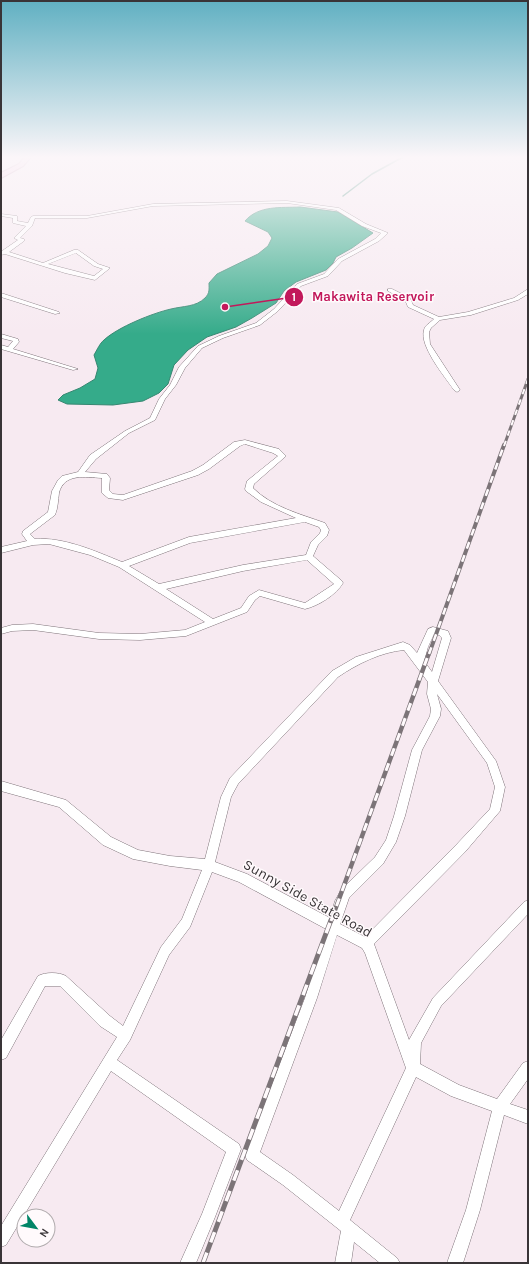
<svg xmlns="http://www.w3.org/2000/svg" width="529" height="1264" viewBox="0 0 529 1264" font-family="Karla,sans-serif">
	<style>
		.water { fill: #35ab8a; stroke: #368771 }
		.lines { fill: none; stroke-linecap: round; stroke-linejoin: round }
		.stream { stroke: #368771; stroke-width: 1.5 }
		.minor-casing { stroke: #7f747a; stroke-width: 1 }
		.primary-casing { stroke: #b0799a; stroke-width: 2 }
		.minor { fill: #fff; fill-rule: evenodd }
		.primary { fill: #f6c5e2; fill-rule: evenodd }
		.rail-far3-casing { stroke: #7c7478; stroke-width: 3 }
		.rail-far2-casing { stroke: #7c7478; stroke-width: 4 }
		.rail-far1-casing { stroke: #7c7478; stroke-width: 4.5 }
		.rail-casing { stroke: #7c7478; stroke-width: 5 }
		.rail-far3 { stroke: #fffafc; stroke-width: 2; stroke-dasharray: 5.5; stroke-linecap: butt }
		.rail-far2 { stroke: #fffafc; stroke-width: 2.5; stroke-dasharray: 7; stroke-linecap: butt }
		.rail-far1 { stroke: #fffafc; stroke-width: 3; stroke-dasharray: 8; stroke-linecap: butt }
		.rail { stroke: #fffafc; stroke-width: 3.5; stroke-dasharray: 11; stroke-linecap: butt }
		.labels { text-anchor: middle; stroke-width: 3; stroke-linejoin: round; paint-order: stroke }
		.near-street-label { font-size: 14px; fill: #393437; stroke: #fffafc }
		.leader { fill: none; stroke: #c2185b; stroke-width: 1.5 }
		.callout-dot { fill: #c2185b; stroke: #fffafc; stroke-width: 1.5 }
		.mark-label { font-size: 12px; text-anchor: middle; font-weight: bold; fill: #fff }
		.callout-label { font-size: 13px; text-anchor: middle; font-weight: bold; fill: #c2185b; stroke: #fffafc; stroke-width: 3; stroke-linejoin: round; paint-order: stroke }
	</style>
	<rect width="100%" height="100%" fill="#f7eaf1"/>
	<!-- water -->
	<path class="water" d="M300,207l38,5 35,21 -21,15 -16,9 -3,6 -7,7 -30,12 -12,9 -8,12 -24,15 -16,9 -29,10 -19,13 -14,15 -6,19 -9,9 -16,8 -30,4 -46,-1 -9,-4 5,-5 17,-7 15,-9 3,-11 -4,-13c3,-5 6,-12 10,-15 14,-13 49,-27 67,-31 12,-3 25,-2 34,-11 5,-5 4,-9 4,-15l8,-9 41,-20 10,-8 4,-8 -4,-6 -23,-11c14,-16 36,-13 55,-14z"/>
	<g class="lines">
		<!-- stream -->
		<path class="stream" d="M343,196l29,-22 31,-17"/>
		<defs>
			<path id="minor" d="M287,201l52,7 27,16 22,9 -9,8 -37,20 -14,15 -27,10 -23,25 -18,14 -37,13 -21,10 -17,20 -9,17 -11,14 -10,21 -26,13 -33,26 -11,13 22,2 3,4 -1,12 4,4 10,1 69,-24 11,-6 31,-23 11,-2 34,9 7,7 -32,28 -1,4c19,19 47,26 72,35l4,7 -2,6 -9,9 -5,11 29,25 1,2c-7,12 -25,23 -38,26l-45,-13 -5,4 -8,12 -61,24 -46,4 -41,-1 -66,-9 -21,1 -11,3v-6l11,-3 21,-1 66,9 41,1 45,-4 20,-8 -86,-55 -29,-12 -41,-11 -16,1 -32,8v-6l26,-6 -5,-7 1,-3 25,-19 4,-21 6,-11 4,-4 16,-4 12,-17 35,-24 25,-13 9,-19 11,-14 9,-18 19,-21 21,-10 37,-13 18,-14 23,-25 27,-10 14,-15 37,-20 6,-6 -19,-7 -26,-16 -49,-7 -134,3 -66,12h-52l-3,8 -12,12 4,1v2l-15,11 34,11 31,-13h4l20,14 12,4 -15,12 -30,-7 -60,-19 -4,1 1,-4 16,-11 -4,-2 12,-12 -13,-3v-5l-12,-2v-2l16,2v5l11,2 3,-6 2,-1h54l66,-12zM76,253l18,13 9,3 -9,7 -46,-12zM245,444l28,9 5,3 -31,25 -2,8 1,2 15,11 35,16 -107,19 -67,25c-27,-11 -58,-25 -87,-23l-5,-5 25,-19c3,-7 3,-15 4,-22 5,-20 26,-16 43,-15v15l6,5 15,2 75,-25 11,-6 31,-23zM305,522l14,5 2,3 -1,3 -9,9 -5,13 -63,10 -84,19 -30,-18 61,-23zM307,560l27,24 -29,19 -46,-13 -10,6 -8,12 -28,11 -47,-30 77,-18z
				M388,289h4l18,9 3,7 26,12 29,-5 46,-14 14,-9v5l-10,6 -47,15 -31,5 -9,8 -2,4 1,12 30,46 -3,2 -3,-2c-9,-13 -35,-44 -30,-60 1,-5 6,-7 10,-11l-26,-12 -3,-7 -17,-9z
				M1,293l58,19 1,1 -5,1 -54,-17z
				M1,334l17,5 1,3 -6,7 65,20 -5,1 -72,-21v-4l7,2 5,-6 -12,-3z
				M433,627l15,4 3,7 -13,43 58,80 9,26 -5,24 -35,41 -91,92 35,96 24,-42 91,-96 4,-2v14l-87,92 -20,37 -1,21 39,21 38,14 26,-36 5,-2v18l-18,25 18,6v14l-24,-9 -24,95 -17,53h-16l19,-53 26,-99 -41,-15 -35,-19 -66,143 47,38 3,5h-20l-26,-21 -3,21h-16l6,-32 -58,-46 -36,-25 -2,-5 60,-157 21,-69 -87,-47 -27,-10 -22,55 -21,28 -39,85 -13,20 122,84 2,5 -26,68 -19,46h-16l22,-49 24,-62 -115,-81 -105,174 -5,2v-21l116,-189 -17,-11 -40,-40h-15l-39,72 -5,2v-20l37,-64c7,-4 21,-4 28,0l44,40 13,10 38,-79 21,-28 20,-49 -32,-4 -37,-7 -30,-14 -44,-38 -58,-16v-10l65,19 45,37 27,13 32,6 35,3 16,-62 9,-19 102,-107 24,-14 47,-15 7,3 7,8 11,-24zM434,634l5,1 3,3 -10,34 -8,-11 4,-14zM404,650l24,32 -1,12 4,15 -1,7 -18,34 -18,66 -8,24 -11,17 -34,33 -6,11 -5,17 -83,-44 -32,-12 16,-65 7,-13 100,-107c19,-13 43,-25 66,-27zM437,694l50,69 8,24 -5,22 -33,35 -92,93 -25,-13 9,-26 34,-34 13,-22 9,-26 17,-66 18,-34 1,-7zM337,935l25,13 3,5 41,115 -67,143 -46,-36 -33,-23 57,-154z"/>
			<path id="primary" d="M25,157h6l-8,9 -22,12v-5l18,-9z"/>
		</defs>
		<!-- minor casing -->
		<use href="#minor" class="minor-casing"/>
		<!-- primary casing -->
		<use href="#primary" class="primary-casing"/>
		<!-- minor -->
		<use href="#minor" class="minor"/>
		<!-- primary -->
		<use href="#primary" class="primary"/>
		<defs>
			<path id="rail-far3" d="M504,446l24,-67"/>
			<path id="rail-far2" d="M429,654l75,-209"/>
			<path id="rail-far1" d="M331,921l98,-268"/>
			<path id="rail" d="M203,1263l128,-343"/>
		</defs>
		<!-- rail-far3 casing -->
		<use href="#rail-far3" class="rail-far3-casing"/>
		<!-- rail-far2 casing -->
		<use href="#rail-far2" class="rail-far2-casing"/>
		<!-- rail-far1 casing -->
		<use href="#rail-far1" class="rail-far1-casing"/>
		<!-- rail casing -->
		<use href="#rail" class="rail-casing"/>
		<!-- rail-far3 -->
		<use href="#rail-far3" class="rail-far3"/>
		<!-- rail-far2 -->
		<use href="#rail-far2" class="rail-far2"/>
		<!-- rail-far1 -->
		<use href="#rail-far1" class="rail-far1"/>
		<!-- rail -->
		<use href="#rail" class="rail"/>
	</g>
	<!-- sky -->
	<linearGradient id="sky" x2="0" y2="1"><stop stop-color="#60b0c2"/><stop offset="0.47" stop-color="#fbf6f9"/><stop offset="1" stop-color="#fbf6f9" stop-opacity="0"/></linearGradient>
	<rect width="529" height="334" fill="url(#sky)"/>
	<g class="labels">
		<!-- near-street labels -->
		<g class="near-street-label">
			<text transform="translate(308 898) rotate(29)" y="5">Sunny Side State Road</text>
		</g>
	</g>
	<!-- callouts -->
	<path class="leader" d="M225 307L294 297"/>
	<g class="callout-dot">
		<circle cx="225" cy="307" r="4"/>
		<circle cx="294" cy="297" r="10"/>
	</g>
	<g class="mark-label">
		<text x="294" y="301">1</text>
	</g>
	<g class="callout-label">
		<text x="373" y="301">Makawita Reservoir</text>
	</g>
	<!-- border -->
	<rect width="529" height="1264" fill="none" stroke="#393437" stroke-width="4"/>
	<!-- north arrow -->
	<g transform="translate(36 1228) rotate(122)"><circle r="19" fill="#fffafc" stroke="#b0abad"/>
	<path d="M0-3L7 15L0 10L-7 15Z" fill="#018567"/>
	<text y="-6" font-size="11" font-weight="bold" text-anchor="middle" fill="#393437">N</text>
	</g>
</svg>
